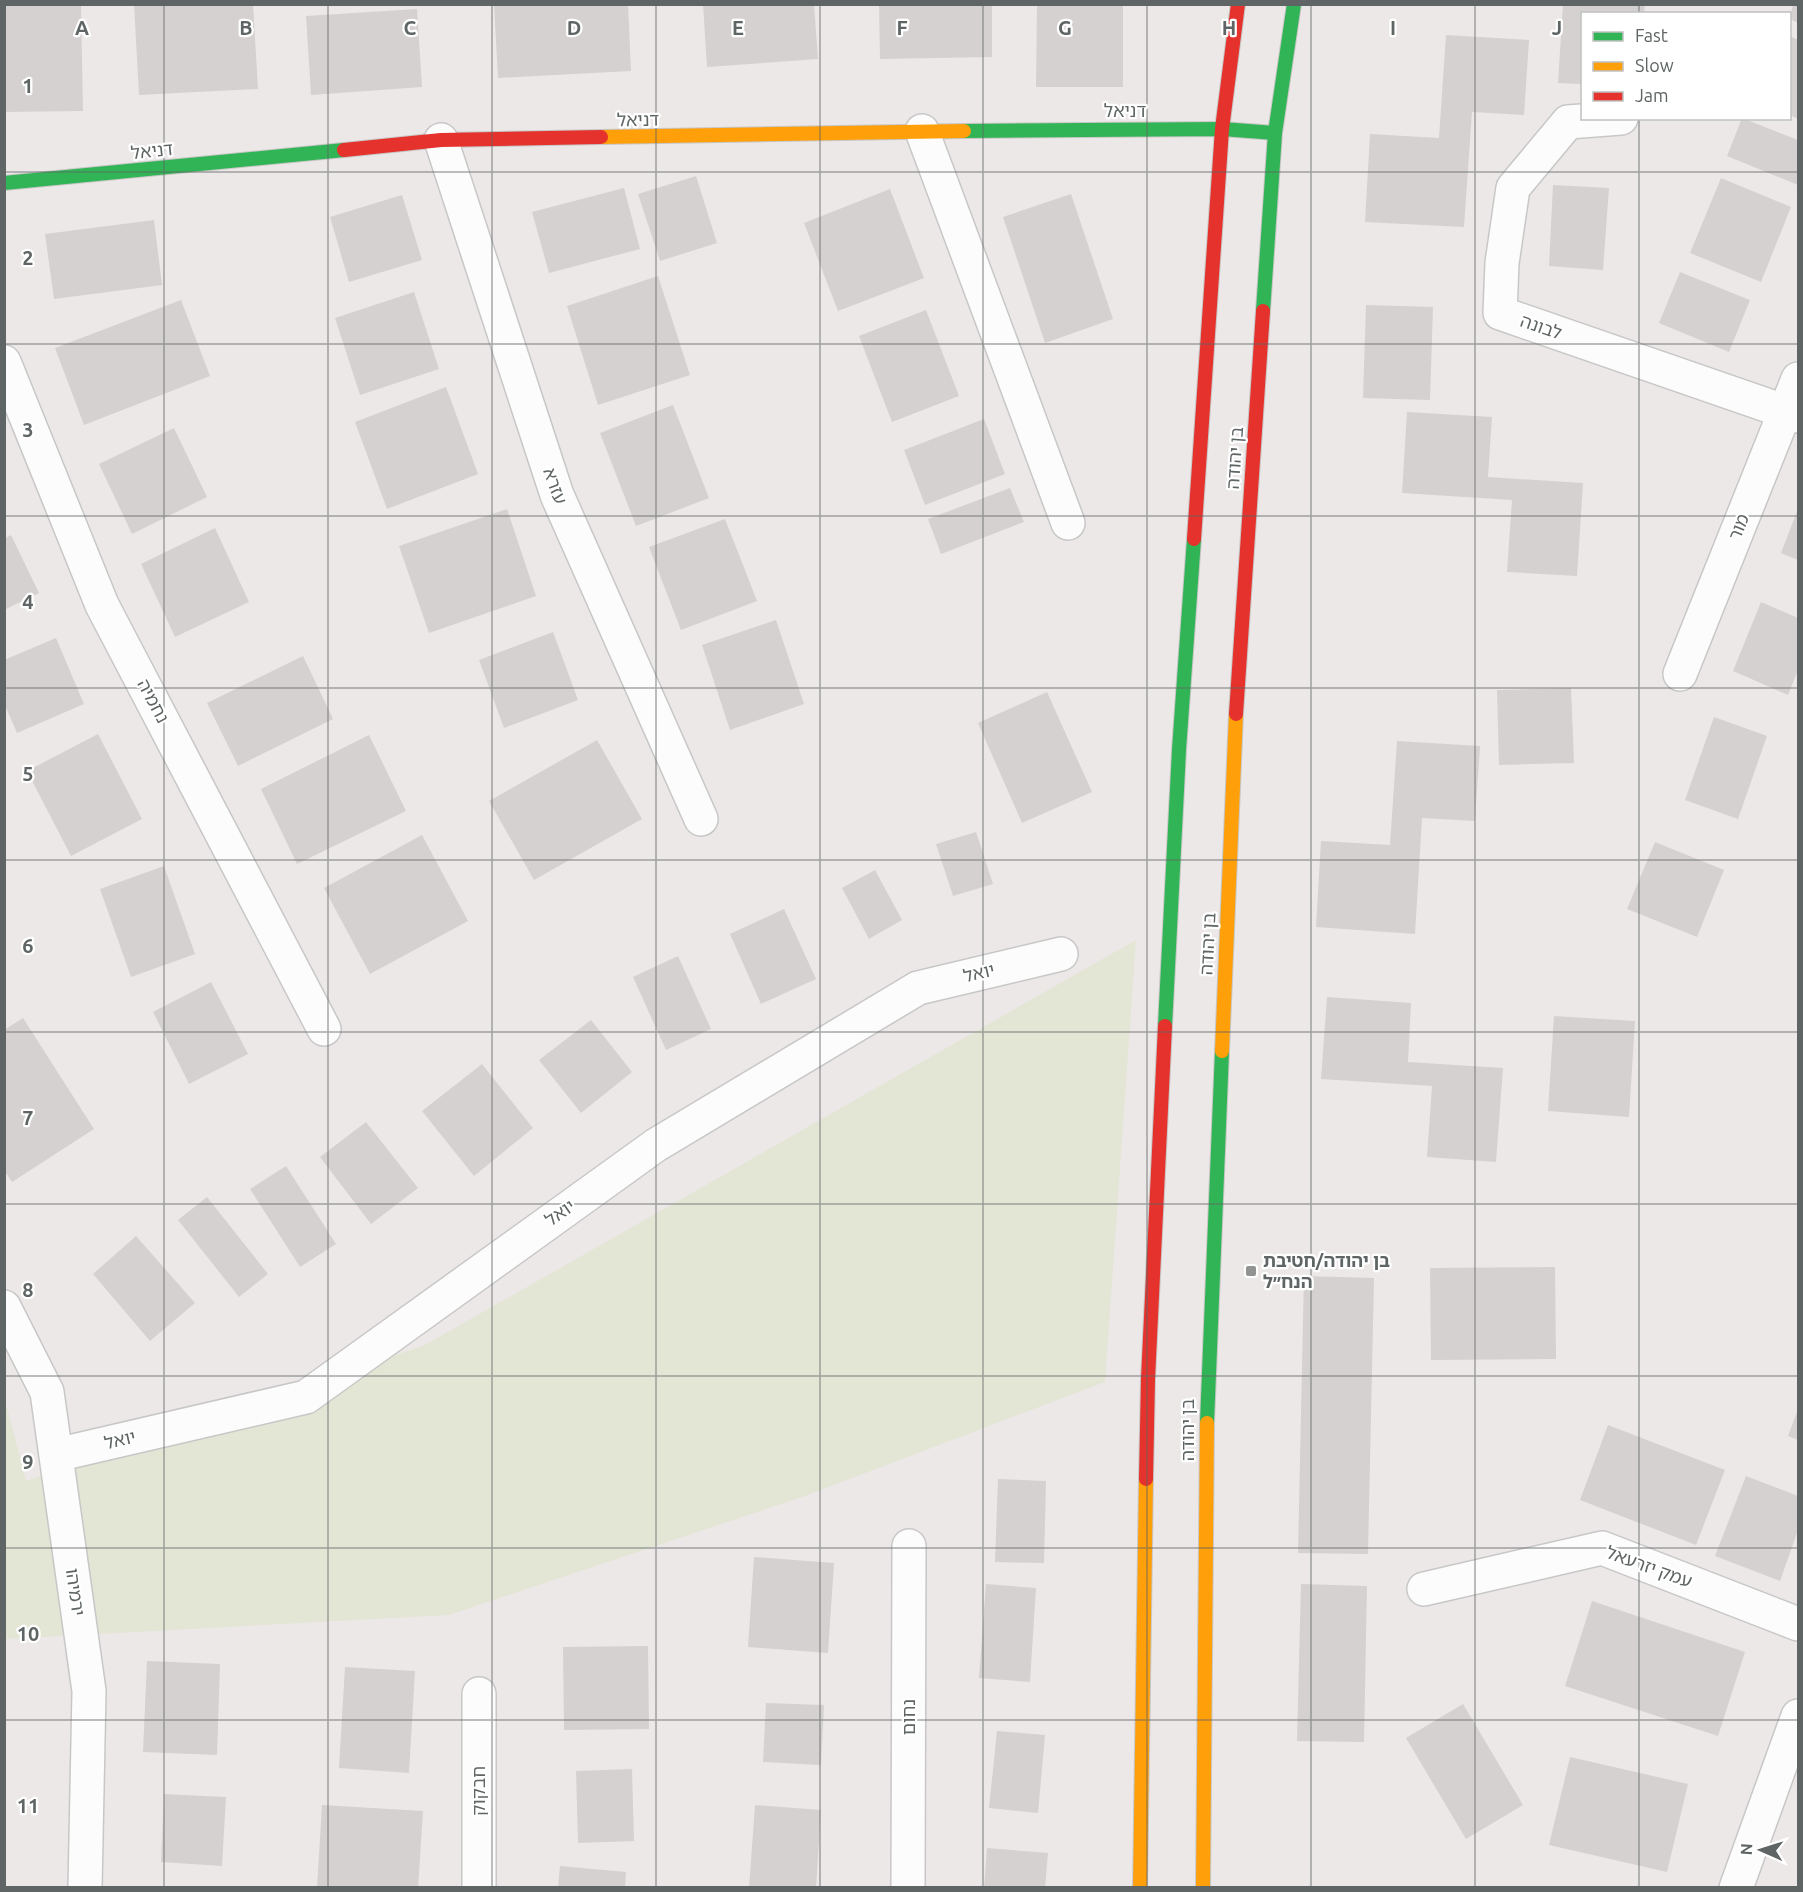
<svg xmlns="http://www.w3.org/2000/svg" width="1803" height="1892" font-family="Ubuntu,'Noto Sans Hebrew',sans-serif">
  <rect width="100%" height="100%" fill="#ede8e8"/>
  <path fill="#e3e5d5" d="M 1136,940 L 1105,1382 L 805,1496 L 449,1615 L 5,1639 L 5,1408 L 7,1407 L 26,1481 L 425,1345 Z"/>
  <path fill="#d4d1d0" d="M 4,4 L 81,4 L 83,111 L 4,112 Z
    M 134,4 L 253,4 L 258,89 L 139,95 Z
    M 494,4 L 628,4 L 631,71 L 498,78 Z
    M 703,4 L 814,4 L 818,59 L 707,67 Z
    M 879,4 L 992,4 L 992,57 L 880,59 Z
    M 1037,4 L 1123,4 L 1123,87 L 1036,87 Z
    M 1563,4 L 1645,4 L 1644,14 L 1582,14 L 1582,84 L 1558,83 Z
    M 1793,4 L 1798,4 L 1798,23 L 1790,19 Z
    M 417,9 L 422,87 L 311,95 L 306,16 Z
    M 1446,35 L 1529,40 L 1524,115 L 1472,112 L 1464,227 L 1365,222 L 1370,134 L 1439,138 Z
    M 1790,36 L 1798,40 L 1798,119 L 1790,115 Z
    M 1742,118 L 1798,140 L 1798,185 L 1727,156 Z
    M 696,176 L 717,243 L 660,261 L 638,194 Z
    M 1721,178 L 1791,207 L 1761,282 L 1690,253 Z
    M 1553,185 L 1609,188 L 1603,270 L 1549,266 Z
    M 624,188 L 640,249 L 549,273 L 532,212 Z
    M 890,189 L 924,278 L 838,311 L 804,223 Z
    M 1071,194 L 1113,319 L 1045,343 L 1003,217 Z
    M 402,195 L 422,260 L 349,282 L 330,217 Z
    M 154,220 L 162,285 L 54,299 L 45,234 Z
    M 1680,272 L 1750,300 L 1729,352 L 1659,323 Z
    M 658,276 L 690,375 L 598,405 L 567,306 Z
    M 414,292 L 439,369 L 360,395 L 335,318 Z
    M 181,300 L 210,376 L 84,425 L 55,348 Z
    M 1366,305 L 1433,307 L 1430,400 L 1363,398 Z
    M 926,310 L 959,396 L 892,422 L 859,336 Z
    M 446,387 L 478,474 L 387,509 L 355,422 Z
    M 673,405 L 709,498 L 636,526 L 600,433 Z
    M 1407,412 L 1492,417 L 1488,477 L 1583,483 L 1577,576 L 1507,572 L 1512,500 L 1402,493 Z
    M 984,419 L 1005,474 L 925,505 L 904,450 Z
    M 174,428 L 207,497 L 132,534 L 99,464 Z
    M 1010,488 L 1024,522 L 941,554 L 928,519 Z
    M 507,509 L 536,596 L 429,633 L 399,546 Z
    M 1798,509 L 1798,560 L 1781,553 Z
    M 725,519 L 757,601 L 681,630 L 649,547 Z
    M 215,528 L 249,602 L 175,637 L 141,564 Z
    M 11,535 L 39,593 L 4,610 L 4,539 Z
    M 1761,602 L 1798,618 L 1798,670 L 1788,695 L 1733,671 Z
    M 776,620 L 804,704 L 730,730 L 702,645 Z
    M 553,632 L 578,700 L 504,728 L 479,660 Z
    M 56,638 L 84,704 L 17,733 L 4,703 L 4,660 Z
    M 303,656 L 333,719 L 238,766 L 207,703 Z
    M 1571,688 L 1574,763 L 1499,765 L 1497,690 Z
    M 1047,692 L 1092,792 L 1022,823 L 978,723 Z
    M 1714,717 L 1767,736 L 1738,819 L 1685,800 Z
    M 98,734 L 142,819 L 71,856 L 27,771 Z
    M 369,735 L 406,811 L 297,864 L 261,789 Z
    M 597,740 L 642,819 L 534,880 L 489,801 Z
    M 1397,741 L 1480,746 L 1475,821 L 1422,818 L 1415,934 L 1316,927 L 1321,841 L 1390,845 Z
    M 976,832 L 993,884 L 953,896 L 936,844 Z
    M 422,835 L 468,921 L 370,974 L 324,888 Z
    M 1655,842 L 1724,870 L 1697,937 L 1627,909 Z
    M 164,866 L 195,954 L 131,977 L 100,889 Z
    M 875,870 L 902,920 L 869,939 L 842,888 Z
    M 784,909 L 816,979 L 761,1004 L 730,934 Z
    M 678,956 L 711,1029 L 666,1050 L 633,977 Z
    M 211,982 L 248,1054 L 189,1084 L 153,1012 Z
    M 1327,997 L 1411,1003 L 1408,1062 L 1503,1068 L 1496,1162 L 1427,1157 L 1432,1086 L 1321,1079 Z
    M 1554,1016 L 1635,1021 L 1629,1117 L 1548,1111 Z
    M 23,1018 L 94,1129 L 12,1182 L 4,1170 L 4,1030 Z
    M 591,1020 L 632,1072 L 581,1113 L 539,1060 Z
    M 482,1064 L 533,1128 L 474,1176 L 422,1111 Z
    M 366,1122 L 418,1188 L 371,1224 L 320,1157 Z
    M 286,1166 L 336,1244 L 300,1267 L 250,1189 Z
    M 207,1197 L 268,1274 L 239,1297 L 178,1220 Z
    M 136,1236 L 195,1303 L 150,1341 L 93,1274 Z
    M 1555,1267 L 1556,1359 L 1431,1360 L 1430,1268 Z
    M 1304,1276 L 1374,1278 L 1368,1554 L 1298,1553 Z
    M 1798,1409 L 1798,1440 L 1788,1436 Z
    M 1608,1425 L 1725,1470 L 1696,1545 L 1580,1500 Z
    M 1746,1476 L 1798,1496 L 1798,1530 L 1780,1581 L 1715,1556 Z
    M 998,1479 L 1046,1481 L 1044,1563 L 995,1562 Z
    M 754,1557 L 834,1563 L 828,1653 L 748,1647 Z
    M 986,1584 L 1036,1588 L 1030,1682 L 979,1678 Z
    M 1301,1584 L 1367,1586 L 1364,1742 L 1297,1741 Z
    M 1592,1601 L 1745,1652 L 1718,1736 L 1565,1686 Z
    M 648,1646 L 649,1729 L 564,1730 L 563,1647 Z
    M 147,1661 L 220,1664 L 217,1755 L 143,1752 Z
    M 345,1667 L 415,1671 L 409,1773 L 339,1768 Z
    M 766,1703 L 824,1705 L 821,1765 L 763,1762 Z
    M 1463,1704 L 1523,1805 L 1466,1839 L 1406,1738 Z
    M 997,1731 L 1045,1735 L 1038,1813 L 989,1808 Z
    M 1570,1757 L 1688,1784 L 1667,1872 L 1549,1845 Z
    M 632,1769 L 634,1841 L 578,1843 L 576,1771 Z
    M 164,1794 L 226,1797 L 222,1866 L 161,1862 Z
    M 322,1805 L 423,1811 L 418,1888 L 317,1888 Z
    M 755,1805 L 821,1810 L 816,1888 L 749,1888 Z
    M 987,1848 L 1048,1853 L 1045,1888 L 984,1888 Z
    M 560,1866 L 626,1872 L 625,1888 L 558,1888 Z"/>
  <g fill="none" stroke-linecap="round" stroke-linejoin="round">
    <g stroke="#c8c7c7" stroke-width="36">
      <path id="street" d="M 1621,118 L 1568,122 L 1513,188 L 1502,263 L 1500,313 L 1798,416
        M 922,131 L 1068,523
        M 441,140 L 557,495 L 701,819
        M 4,362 L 102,605 L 324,1029
        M 1680,674 L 1798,379
        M 4,1307 L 47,1392 L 89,1691 L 85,1888
        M 56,1455 L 306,1397 L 656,1145 L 918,988 L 1061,954
        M 1424,1589 L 1602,1548 L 1798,1624
        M 479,1888 L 479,1694
        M 908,1888 L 909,1546
        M 1736,1888 L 1798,1716"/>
    </g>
    <g stroke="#c7c7c6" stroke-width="16">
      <path id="fast" d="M 964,131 L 1222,129 L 1275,133
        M 4,183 L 344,150
        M 1263,311 L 1275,133 L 1294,4
        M 1165,1026 L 1179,750 L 1194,539
        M 1207,1423 L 1222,1051"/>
    </g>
    <g stroke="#c7c7c6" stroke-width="16">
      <path id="slow" d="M 601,137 L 964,131
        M 1222,1051 L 1236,714
        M 1140,1888 L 1146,1479
        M 1203,1888 L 1207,1423"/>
    </g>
    <g stroke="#c7c7c6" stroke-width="16">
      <path id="jam" d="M 344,150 L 441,140 L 601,137
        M 1194,539 L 1222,129 L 1238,4
        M 1236,714 L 1263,311
        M 1146,1479 L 1148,1379 L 1165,1026"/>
    </g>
    <use href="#street" stroke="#fcfcfc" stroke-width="33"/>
    <use href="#fast" stroke="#30b455" stroke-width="14"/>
    <use href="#slow" stroke="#ff9f0a" stroke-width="14"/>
    <use href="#jam" stroke="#e5322d" stroke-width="14"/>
  </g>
  <path fill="none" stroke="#5e6564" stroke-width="1.5" stroke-opacity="0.55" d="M 164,4 L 164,1888M 328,4 L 328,1888M 492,4 L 492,1888M 656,4 L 656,1888M 820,4 L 820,1888M 983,4 L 983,1888M 1147,4 L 1147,1888M 1311,4 L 1311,1888M 1475,4 L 1475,1888M 1639,4 L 1639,14M 1639,118 L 1639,1888M 4,172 L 1798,172M 4,344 L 1798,344M 4,516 L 1798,516M 4,688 L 1798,688M 4,860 L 1798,860M 4,1032 L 1798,1032M 4,1204 L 1798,1204M 4,1376 L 1798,1376M 4,1548 L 1798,1548M 4,1720 L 1798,1720"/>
  <rect fill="#909392" stroke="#fff" stroke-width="2" x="1245" y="1265" width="12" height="12" rx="3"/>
  <g text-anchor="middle" stroke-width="4.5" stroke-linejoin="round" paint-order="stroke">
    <g font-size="18" fill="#5e6564" stroke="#fff">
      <text x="1125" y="117">דניאל</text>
      <text transform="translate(638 120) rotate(-1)" y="6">דניאל</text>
      <text transform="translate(152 151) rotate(-6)" y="6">דניאל</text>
      <text transform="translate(1541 327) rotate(19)" y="6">לבונה</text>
      <text transform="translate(1235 458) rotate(-86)" y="6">בן יהודה</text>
      <text transform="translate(555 486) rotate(70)" y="6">עזרא</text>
      <text transform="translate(1739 527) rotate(-68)" y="6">מור</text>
      <text transform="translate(153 701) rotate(62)" y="6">נחמיה</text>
      <text transform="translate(1208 944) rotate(-87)" y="6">בן יהודה</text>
      <text transform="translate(979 973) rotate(-13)" y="6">יואל</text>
      <text transform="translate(560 1213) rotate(-35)" y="6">יואל</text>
      <text transform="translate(1188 1430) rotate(-90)" y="6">בן יהודה</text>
      <text transform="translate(120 1440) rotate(-13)" y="6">יואל</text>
      <text transform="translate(1649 1567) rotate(20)" y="6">עמק יזרעאל</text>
      <text transform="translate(75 1592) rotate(82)" y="6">ירמיהו</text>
      <text transform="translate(909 1717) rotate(-90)" y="6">נחום</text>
      <text transform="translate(479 1791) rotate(-90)" y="6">חבקוק</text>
    </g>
    <g font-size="18" font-weight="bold" fill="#5e6564" stroke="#fff" text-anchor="start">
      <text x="1263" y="1267">בן יהודה/חטיבת<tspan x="1263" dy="21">הנח״ל</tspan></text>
    </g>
  </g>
  <g font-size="20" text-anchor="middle" font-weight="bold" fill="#5e6564" stroke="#fff" stroke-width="4.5" stroke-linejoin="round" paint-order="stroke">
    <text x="82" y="35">A</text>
    <text x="246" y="35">B</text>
    <text x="410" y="35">C</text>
    <text x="574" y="35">D</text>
    <text x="738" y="35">E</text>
    <text x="902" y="35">F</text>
    <text x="1065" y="35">G</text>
    <text x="1229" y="35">H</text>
    <text x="1393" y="35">I</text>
    <text x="1557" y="35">J</text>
    <text x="28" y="93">1</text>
    <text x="28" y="265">2</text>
    <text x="28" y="437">3</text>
    <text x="28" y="609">4</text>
    <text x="28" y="781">5</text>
    <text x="28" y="953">6</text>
    <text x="28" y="1125">7</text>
    <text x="28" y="1297">8</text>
    <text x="28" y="1469">9</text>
    <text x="28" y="1641">10</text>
    <text x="28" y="1813">11</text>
  </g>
  <rect width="1803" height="1892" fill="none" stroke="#5e6564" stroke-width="12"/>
  <rect x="1581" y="12" width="210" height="108" fill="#ffffff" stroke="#bfc1c1" stroke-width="1.5"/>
  <rect x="1593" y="32" width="30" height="9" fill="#30b455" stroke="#bfc1c1" stroke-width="1.5"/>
  <text x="1635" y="42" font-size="18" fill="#5e6564">Fast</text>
  <rect x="1593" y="62" width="30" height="9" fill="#ff9f0a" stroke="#bfc1c1" stroke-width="1.5"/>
  <text x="1635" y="72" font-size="18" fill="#5e6564">Slow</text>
  <rect x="1593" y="92" width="30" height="9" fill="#e5322d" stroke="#bfc1c1" stroke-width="1.5"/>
  <text x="1635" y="102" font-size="18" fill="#5e6564">Jam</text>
  <g transform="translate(1761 1850) rotate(273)" stroke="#ffffff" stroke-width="4.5" paint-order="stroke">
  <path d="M0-4.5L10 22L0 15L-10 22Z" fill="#5e6564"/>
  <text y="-9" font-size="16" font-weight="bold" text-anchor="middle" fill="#5e6564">N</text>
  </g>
</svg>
